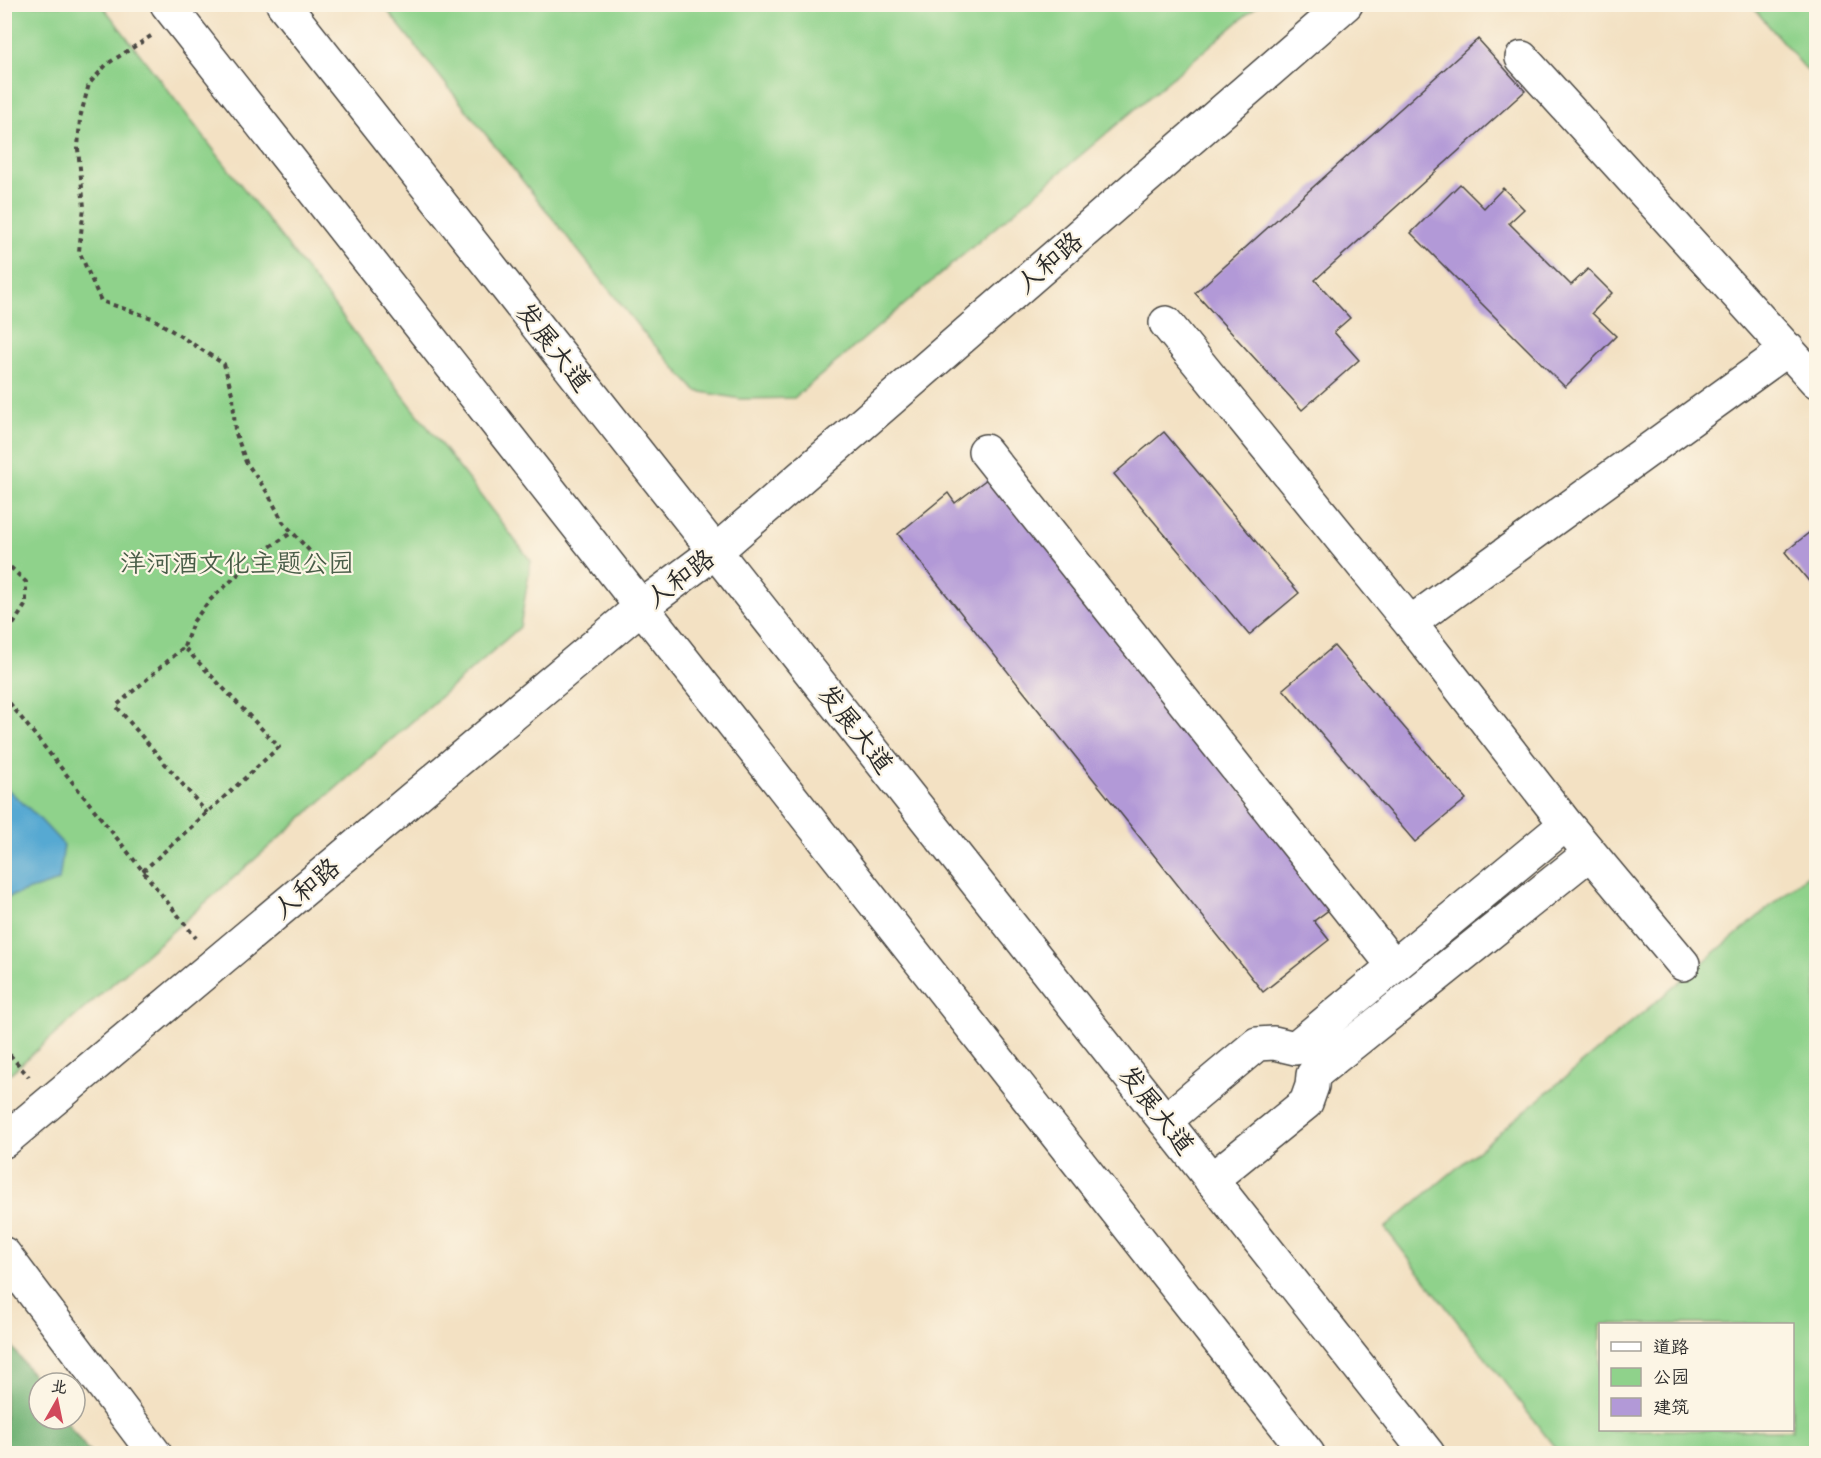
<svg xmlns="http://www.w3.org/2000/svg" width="1821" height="1458" font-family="'Indie Flower','LXGW WenKai TC',sans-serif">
  <rect width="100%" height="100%" fill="#fcf5e5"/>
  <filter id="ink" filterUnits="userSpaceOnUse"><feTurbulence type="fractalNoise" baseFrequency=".0167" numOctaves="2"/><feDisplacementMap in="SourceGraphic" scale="12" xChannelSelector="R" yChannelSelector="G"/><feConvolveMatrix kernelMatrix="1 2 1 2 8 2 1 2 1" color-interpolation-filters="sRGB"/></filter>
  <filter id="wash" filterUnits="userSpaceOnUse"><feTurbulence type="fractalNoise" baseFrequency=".008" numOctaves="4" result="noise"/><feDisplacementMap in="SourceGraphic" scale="24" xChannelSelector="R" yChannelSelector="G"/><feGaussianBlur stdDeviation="1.35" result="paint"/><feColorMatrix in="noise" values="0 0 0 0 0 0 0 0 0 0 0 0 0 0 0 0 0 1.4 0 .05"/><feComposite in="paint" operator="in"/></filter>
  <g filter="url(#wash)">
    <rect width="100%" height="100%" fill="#f3e1c3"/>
    <path fill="#8fd28b" stroke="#5d7e5b" stroke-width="1.5" fill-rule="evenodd" d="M 5,5 L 102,5 L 531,561 L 520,627 L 5,1078 Z
      M 383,5 L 1258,5 L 794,398 L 741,399 L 696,391 L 642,331 Z
      M 1751,5 L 1816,5 L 1816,81 Z
      M 1816,868 L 1816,1453 L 1559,1453 L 1385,1228 ZM 1600,1324 L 1792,1324 L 1792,1430 L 1600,1430 Z"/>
    <path fill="#73b477" stroke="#4f7051" stroke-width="1.5" d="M 5,1337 L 39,1384 L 39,1419 L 64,1419 L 90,1453 L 5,1453 Z"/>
    <path fill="#57a9d2" stroke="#416a7e" stroke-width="1.5" d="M 4,786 L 35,814 L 64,845 L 59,881 L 8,897 L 4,897 Z"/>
    <g id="blocks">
      <path fill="#b299d7" d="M 1478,39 L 1525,91 L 1315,280 L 1350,318 L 1334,332 L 1359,360 L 1302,410 L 1195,293 Z
        M 1460,184 L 1484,208 L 1503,188 L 1524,209 L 1509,223 L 1571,285 L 1588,269 L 1612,293 L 1592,313 L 1616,336 L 1565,387 L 1411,233 Z
        M 1164,432 L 1299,593 L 1249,635 L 1114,474 Z
        M 991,476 L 1334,906 L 1314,921 L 1329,940 L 1263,992 L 898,534 L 948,493 L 955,503 Z
        M 1816,527 L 1816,590 L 1785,552 Z
        M 1334,646 L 1466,799 L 1415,842 L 1283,689 Z"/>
    </g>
  </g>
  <g filter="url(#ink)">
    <use href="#blocks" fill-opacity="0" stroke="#494642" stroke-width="1.5"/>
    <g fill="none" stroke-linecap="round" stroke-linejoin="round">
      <g stroke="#494642" stroke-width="36">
        <path id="street" d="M 1522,58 L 1816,381
          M 1166,323 L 1410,623 L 1566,824 L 1683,964
          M 985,451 L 1393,965
          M 1410,623 L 1788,349
          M 1165,1121 L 1257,1044 L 1274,1043 L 1295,1048 L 1566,824
          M 1211,1180 L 1306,1103 L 1312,1086 L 1313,1075 L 1590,853"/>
      </g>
      <g stroke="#494642" stroke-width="36">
        <path id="secondary" d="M 4,1141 L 641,607 L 716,551 L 1346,4
          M 4,1254 L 155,1454"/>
      </g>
      <g stroke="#494642" stroke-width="36">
        <path id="primary" d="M 167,4 L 1308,1454
          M 283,4 L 1428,1454"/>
      </g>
      <path stroke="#494642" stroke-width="4" stroke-dasharray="4.5 4.5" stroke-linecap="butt" d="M 151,36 L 107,64 L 89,84 L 80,118 L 78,149 L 84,207 L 79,251 L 101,301 L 152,318 L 224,364 L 233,397 L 235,431 L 246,462 L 267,492 L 283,522 L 316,558
        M 4,561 L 26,582 L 26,604 L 4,639
        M 184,647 L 193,622 L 209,601 L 265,550 L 293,532
        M 4,696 L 196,938
        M 143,871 L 279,747 L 184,647 L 116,706 L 207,813
        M 4,1048 L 29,1077"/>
      <use href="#street" stroke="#fff" stroke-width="33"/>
      <use href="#secondary" stroke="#fff" stroke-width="33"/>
      <use href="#primary" stroke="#fff" stroke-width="33"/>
    </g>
  </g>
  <g text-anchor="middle" stroke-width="4.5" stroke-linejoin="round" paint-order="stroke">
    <g font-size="26" fill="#2b2b2b" stroke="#fcf5e5">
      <text transform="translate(1049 262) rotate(-41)" y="9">人和路</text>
      <text transform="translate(554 347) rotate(52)" y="9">发展大道</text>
      <text transform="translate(680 578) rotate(-37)" y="9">人和路</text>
      <text transform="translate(856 729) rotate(52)" y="9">发展大道</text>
      <text transform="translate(306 888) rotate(-40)" y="9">人和路</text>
      <text transform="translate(1157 1110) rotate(52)" y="9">发展大道</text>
    </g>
    <g font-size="26" fill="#495d48" stroke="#fcf5e5">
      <text x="237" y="572">洋河酒文化主题公园</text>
    </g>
  </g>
  <rect width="1821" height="1458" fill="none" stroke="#fcf5e5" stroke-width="24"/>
  <rect x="1599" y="1323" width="195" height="108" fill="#fcf5e5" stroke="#a8a49b" stroke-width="1.5"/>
  <rect x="1611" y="1342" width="30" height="9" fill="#ffffff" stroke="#a8a49b" stroke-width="1.5"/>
  <text x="1653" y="1353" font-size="18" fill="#2b2b2b">道路</text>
  <rect x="1611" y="1368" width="30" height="18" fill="#8fd28b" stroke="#a8a49b" stroke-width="1.5"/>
  <text x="1653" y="1383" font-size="18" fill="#2b2b2b">公园</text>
  <rect x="1611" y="1398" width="30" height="18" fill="#b299d7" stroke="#a8a49b" stroke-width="1.5"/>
  <text x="1653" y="1413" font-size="18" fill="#2b2b2b">建筑</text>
  <g transform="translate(57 1401) rotate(9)"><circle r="28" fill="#fcf5e5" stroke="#a8a49b" stroke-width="1.5"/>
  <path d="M0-4.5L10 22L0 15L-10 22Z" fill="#d1495b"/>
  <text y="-9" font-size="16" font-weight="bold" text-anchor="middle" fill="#2b2b2b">北</text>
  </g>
</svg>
